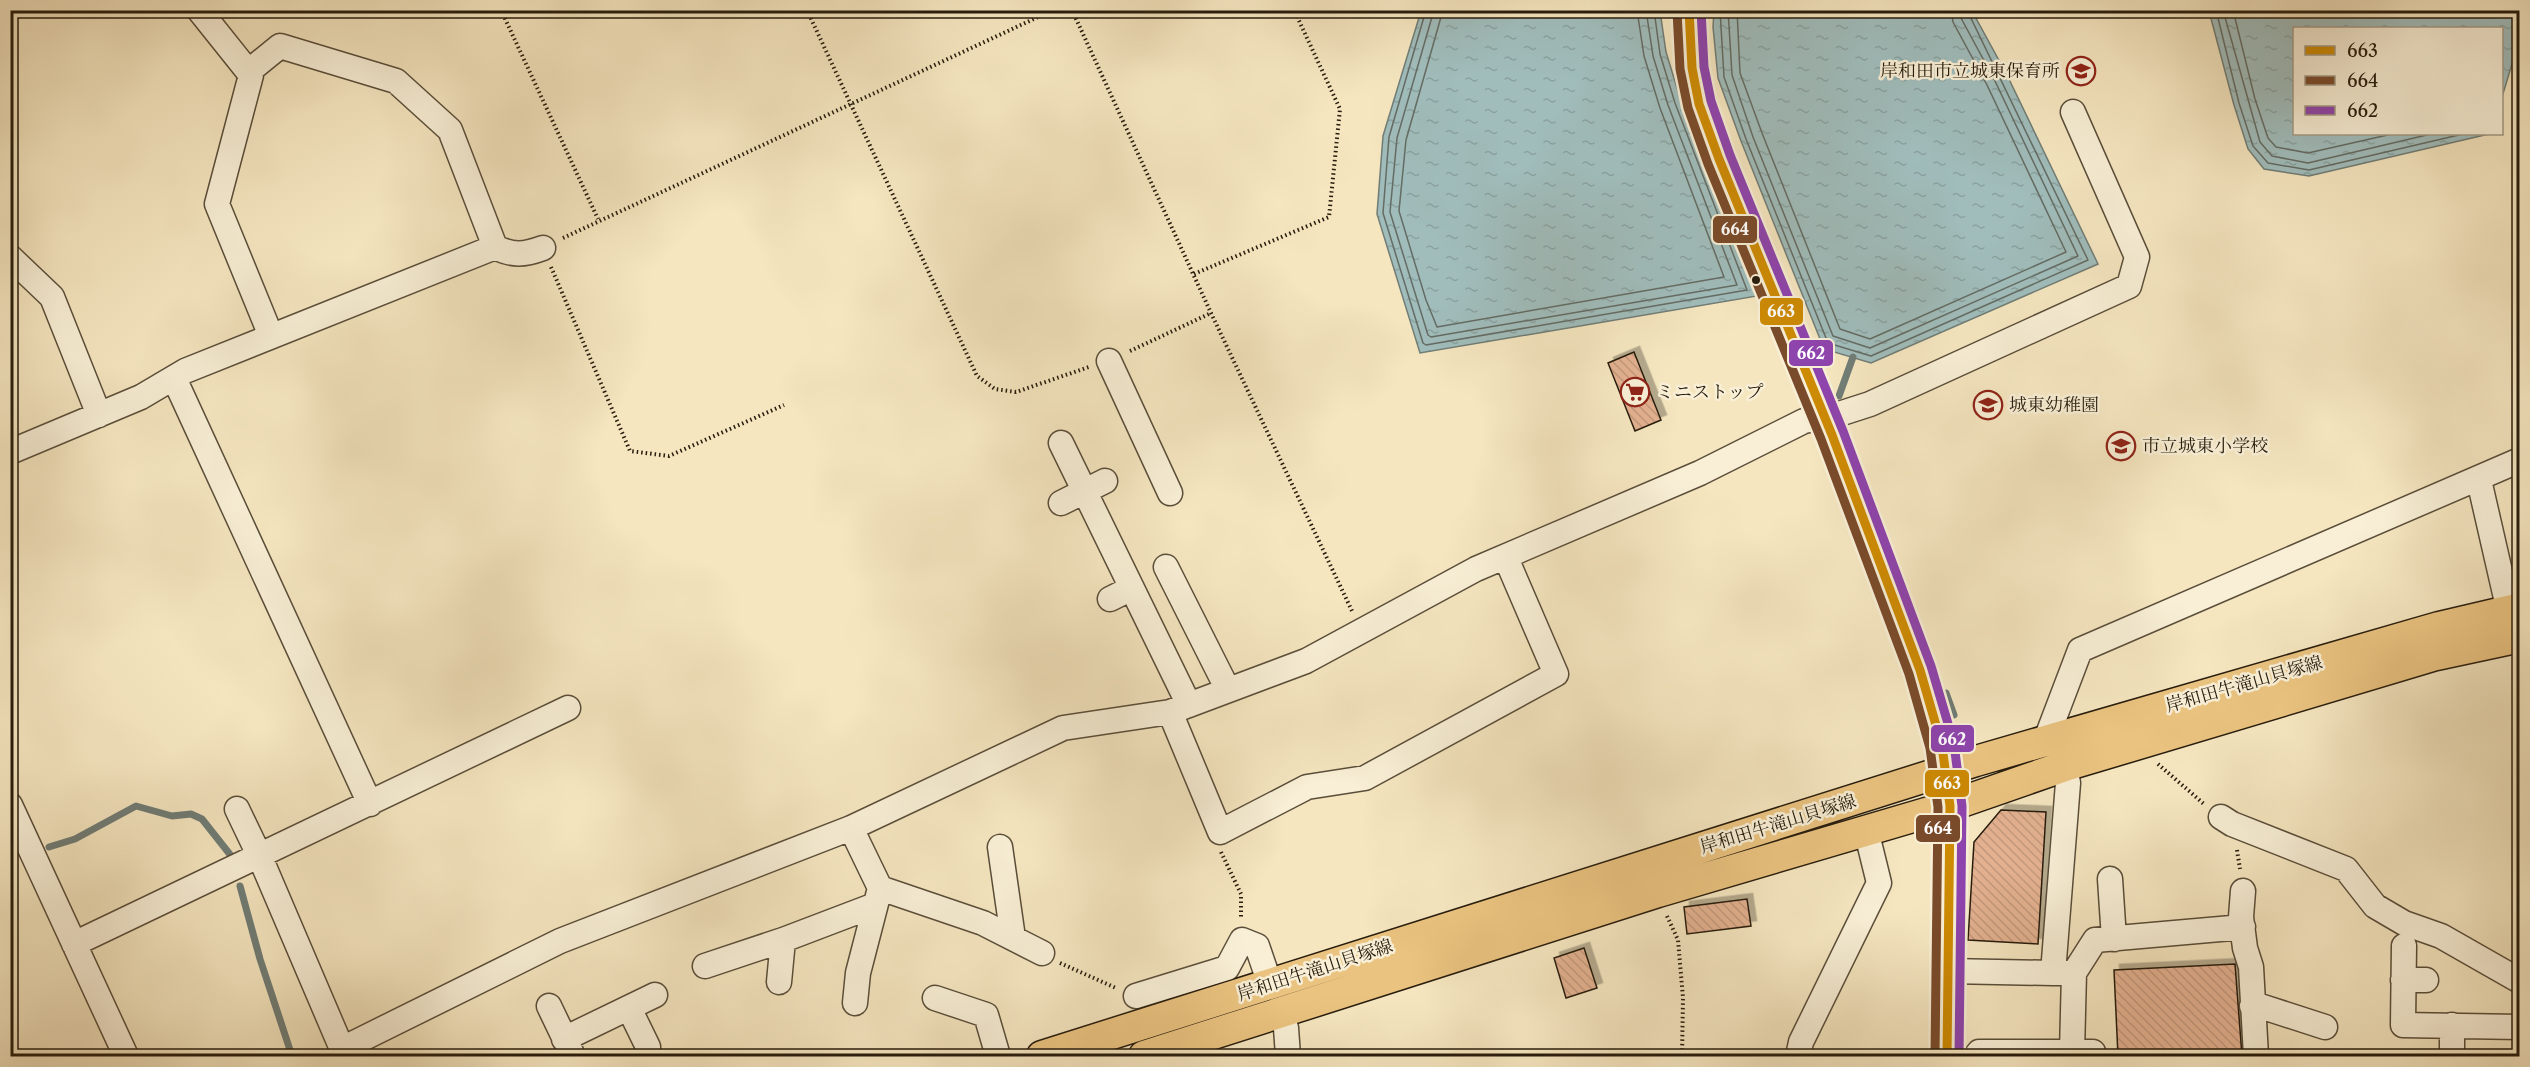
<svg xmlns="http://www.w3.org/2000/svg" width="2530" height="1067" font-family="'Libre Caslon Text','Noto Serif JP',serif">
  <defs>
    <pattern id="water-ripples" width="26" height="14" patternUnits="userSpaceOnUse" patternTransform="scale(1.5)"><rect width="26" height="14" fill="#a0bdbc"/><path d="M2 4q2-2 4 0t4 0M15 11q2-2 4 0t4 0" fill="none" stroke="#8aa2a0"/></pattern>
    <pattern id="building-back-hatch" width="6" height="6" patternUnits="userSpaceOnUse" patternTransform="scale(1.5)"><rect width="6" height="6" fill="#e3b190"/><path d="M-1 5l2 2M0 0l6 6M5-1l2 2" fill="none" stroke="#c3987b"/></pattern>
    <filter id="shadow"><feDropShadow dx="5.5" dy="-5.5" stdDeviation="0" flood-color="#0004"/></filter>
  </defs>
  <rect width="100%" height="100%" fill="#f5e6c0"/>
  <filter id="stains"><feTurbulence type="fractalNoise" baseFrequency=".00333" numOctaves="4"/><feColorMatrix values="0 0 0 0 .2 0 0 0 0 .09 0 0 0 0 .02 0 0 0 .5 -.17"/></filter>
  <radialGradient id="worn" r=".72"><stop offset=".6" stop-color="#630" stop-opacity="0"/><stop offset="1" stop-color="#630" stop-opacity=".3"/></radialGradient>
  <path fill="url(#water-ripples)" stroke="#707d76" stroke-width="1.5" d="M 1421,11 L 1660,11 L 1666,52 L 1681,101 L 1757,296 L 1420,353 L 1377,214 L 1383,136 Z
    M 1714,11 L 1972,11 L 2007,75 L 2098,264 L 1871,363 L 1824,349 L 1741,141 L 1718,78 L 1713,27 Z
    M 2209,11 L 2519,11 L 2519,41 L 2502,97 L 2502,28 L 2294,28 L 2294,134 L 2489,134 L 2309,176 L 2264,169 L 2248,149 L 2234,105 Z"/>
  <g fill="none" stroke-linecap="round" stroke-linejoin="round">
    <path stroke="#646c64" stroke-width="1.5" d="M 1426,10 L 1389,137 L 1383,213 L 1423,343 L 1426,345 L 1747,290 L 1675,103 L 1660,54 L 1654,10
      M 1434,10 L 1397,138 L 1390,212 L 1428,335 L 1431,337 L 1737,285 L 1668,105 L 1653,56 L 1646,10
      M 1443,10 L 1406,140 L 1399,211 L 1426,300 L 1437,327 L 1724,277 L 1660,108 L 1644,56 L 1637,10
      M 1720,10 L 1724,77 L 1746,139 L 1828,343 L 1871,356 L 2088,260 L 1967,10
      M 1728,10 L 1732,75 L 1753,137 L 1833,336 L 1870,348 L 2078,256 L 1995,81 L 1961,18 L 1960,10
      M 1737,10 L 1740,73 L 1762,133 L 1840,329 L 1870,339 L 2066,252 L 1987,85 L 1953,22 L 1951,10
      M 2216,10 L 2239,103 L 2253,146 L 2268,163 L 2309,170 L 2463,134
      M 2223,10 L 2260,142 L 2272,156 L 2308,163 L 2431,134
      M 2233,10 L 2255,99 L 2268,138 L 2276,147 L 2308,153 L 2392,134"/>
    <path stroke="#707d76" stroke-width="7" d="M 1839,396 L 1853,357
      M 1946,693 L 1954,715
      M 49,847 L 75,839 L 136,806 L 172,816 L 191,814 L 202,819 L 232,857
      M 240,886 L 260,959 L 292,1056"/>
  </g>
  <path fill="url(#building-back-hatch)" stroke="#271c0d" stroke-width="1.5" filter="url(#shadow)" d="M 1634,352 L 1661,420 L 1635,431 L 1608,363 Z
    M 2001,810 L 2046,812 L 2038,944 L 1968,940 L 1974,842 Z
    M 1747,899 L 1751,926 L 1687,934 L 1684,907 Z
    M 1584,948 L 1597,988 L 1566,998 L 1554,958 Z
    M 2235,964 L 2242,1056 L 2118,1056 L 2114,970 Z"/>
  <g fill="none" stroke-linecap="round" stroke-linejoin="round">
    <g stroke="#5a4e3a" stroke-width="27">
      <path id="minor" d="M 199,10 L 251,75 L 217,204 L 271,336
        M 248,72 L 280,46 L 396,81 L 450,130 L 495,247 C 513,256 524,255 543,248
        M 10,257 L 52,297 L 99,415
        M 1109,361 L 1170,493
        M 174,378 L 370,804
        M 1061,443 L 1189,705
        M 10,452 L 141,397 L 185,371 L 495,247
        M 2479,480 L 2509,611
        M 1061,503 L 1105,481
        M 1166,567 L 1228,690
        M 1110,599 L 1132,588
        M 1170,712 L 1220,832 L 1307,787 L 1365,778 L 1556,674 L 1506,558
        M 2045,742 L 2080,650 L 2520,460
        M 2065,766 L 2068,783 L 2053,973 L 2074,973 L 2095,940 L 2243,927
        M 10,805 L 126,1056
        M 237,809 L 260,857 L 342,1049 L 560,941 L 851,828 L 1063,728 L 1170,712 L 1306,661 L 1476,569 L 1700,473 L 1804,421 L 1839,414 L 1870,404 L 2129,286 L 2137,257 L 2073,112
        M 2221,817 L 2232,824 L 2346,869 L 2375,906 L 2404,923 L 2441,936 L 2520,981
        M 851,828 L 880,888 L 858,973 L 855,1003
        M 1000,847 L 1013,938
        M 2110,879 L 2114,939
        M 880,888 L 983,923 L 1042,953
        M 2243,891 L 2241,917 L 2245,948 L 2251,967 L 2256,1056
        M 74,944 L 568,708
        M 2404,946 L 2403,1025 L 2520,1027
        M 705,966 L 783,940 L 875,905
        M 1948,971 L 2053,973
        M 2403,980 L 2426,980
        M 779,982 L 783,940
        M 1136,996 L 1227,968 L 1242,940 L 1257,946 L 1270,984
        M 935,998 L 986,1015 L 998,1056
        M 549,1006 L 573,1056
        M 2252,1006 L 2260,1006 L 2325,1027
        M 629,1008 L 648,1047
        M 1280,1013 L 1286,1028 L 1288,1056
        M 564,1039 L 655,995
        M 2452,1047 L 2452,1025
        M 2072,1052 L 2074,973
        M 1798,1056 L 1801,1042 L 1879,883 L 1866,830
        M 1976,1056 L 1979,1052 L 2093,1052 L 2093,1056"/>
    </g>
    <g stroke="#271c0d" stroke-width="33">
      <path id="major" d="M 1689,10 L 1692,68 L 1699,104 L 1719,159 L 1832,435 L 1920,670 L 1942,746 L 1950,806 L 1947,1056
        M 1042,1056 L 1976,761 L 2439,627 L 2520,608
        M 1144,1056 L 1658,892 L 1950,806 L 2065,766 L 2436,655 L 2520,637"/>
    </g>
    <path stroke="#271c0d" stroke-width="4" stroke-dasharray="1.5 3" stroke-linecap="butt" d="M 501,10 L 598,219
      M 807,10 L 977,376 L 995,389 L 1016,392 L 1089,367
      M 1072,10 L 1211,313 L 1352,611
      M 563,238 L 1053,10
      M 551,267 L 630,451 L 669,456 L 784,405
      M 1194,274 L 1329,217 L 1340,109 L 1294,10
      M 1130,351 L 1211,313
      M 2158,764 L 2204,804
      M 2237,850 L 2240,869
      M 1221,852 L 1241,894 L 1241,919
      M 1667,916 L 1678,940 L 1683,998 L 1682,1056
      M 1060,963 L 1116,988
      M 1476,1056 L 1496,1053 L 1514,1056"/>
    <use href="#minor" stroke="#f8efd6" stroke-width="24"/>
    <use href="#major" stroke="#eac380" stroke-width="30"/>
    <g stroke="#f8efd6" stroke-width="14">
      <path id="bus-1" d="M 1689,10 L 1692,68 L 1699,104 L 1719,159 L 1832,435 L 1920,670 L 1942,746 L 1950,806 L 1947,1056"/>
    </g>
    <g stroke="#f8efd6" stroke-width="14">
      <path id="bus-2" d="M 1677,11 L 1680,69 L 1688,108 L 1708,164 L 1821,439 L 1909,674 L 1930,748 L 1938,807 L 1935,1056"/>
    </g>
    <g stroke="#f8efd6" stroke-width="14">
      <path id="bus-3" d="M 1701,10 L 1704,67 L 1711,101 L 1730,155 L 1843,431 L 1931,666 L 1954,744 L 1962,806 L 1959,1056"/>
    </g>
    <use href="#bus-1" stroke="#cd8a03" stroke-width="9"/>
    <use href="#bus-2" stroke="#7a4b2a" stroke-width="9"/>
    <use href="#bus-3" stroke="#8e44ad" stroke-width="9"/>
  </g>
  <defs>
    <g id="school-ring" transform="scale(1.5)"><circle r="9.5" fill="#f8efd6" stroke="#8f2418" stroke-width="1.5"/><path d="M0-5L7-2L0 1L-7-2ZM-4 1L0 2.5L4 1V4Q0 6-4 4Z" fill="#8f2418"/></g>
    <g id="supermarket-ring" transform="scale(1.5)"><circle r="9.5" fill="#f8efd6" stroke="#8f2418" stroke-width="1.5"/><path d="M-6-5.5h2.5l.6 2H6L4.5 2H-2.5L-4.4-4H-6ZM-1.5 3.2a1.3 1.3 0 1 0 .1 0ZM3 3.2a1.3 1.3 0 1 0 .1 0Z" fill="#8f2418"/></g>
  </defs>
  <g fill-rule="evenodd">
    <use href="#school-ring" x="2081" y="71"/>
    <use href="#supermarket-ring" x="1635" y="392"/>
    <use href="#school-ring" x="1988" y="405"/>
    <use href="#school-ring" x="2121" y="446"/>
  </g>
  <circle fill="#271c0d" stroke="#f8efd6" stroke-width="2" cx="1756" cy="280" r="5"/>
  <g text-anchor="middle" stroke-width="5" stroke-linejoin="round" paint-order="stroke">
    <g font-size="18" fill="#271c0d" stroke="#f8efd6" text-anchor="start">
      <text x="2060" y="77" text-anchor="end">岸和田市立城東保育所</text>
      <text x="1656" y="398">ミニストップ</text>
      <text x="2009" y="411">城東幼稚園</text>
      <text x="2142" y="452">市立城東小学校</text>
    </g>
    <g font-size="18" fill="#271c0d" stroke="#f8efd6">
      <text transform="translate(2244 684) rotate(-16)" y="6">岸和田牛滝山貝塚線</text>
      <text transform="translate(1778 824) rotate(-17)" y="6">岸和田牛滝山貝塚線</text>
      <text transform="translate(1315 970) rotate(-18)" y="6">岸和田牛滝山貝塚線</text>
    </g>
  </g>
  <g stroke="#f8efd6" stroke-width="2">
    <rect x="1712" y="215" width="46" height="29" rx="6" fill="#7a4b2a"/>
    <rect x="1759" y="297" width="45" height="29" rx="6" fill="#cd8a03"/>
    <rect x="1788" y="339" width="46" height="28" rx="6" fill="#8e44ad"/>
    <rect x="1930" y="724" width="45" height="29" rx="6" fill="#8e44ad"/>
    <rect x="1924" y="769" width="46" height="29" rx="6" fill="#cd8a03"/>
    <rect x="1915" y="814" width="46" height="29" rx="6" fill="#7a4b2a"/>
  </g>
  <g font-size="16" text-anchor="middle" font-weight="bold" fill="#fff">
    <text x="1735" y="235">664</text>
    <text x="1781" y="317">663</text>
    <text x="1811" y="359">662</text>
    <text x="1952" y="745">662</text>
    <text x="1947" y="789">663</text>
    <text x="1938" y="834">664</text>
  </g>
  <rect width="2530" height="1067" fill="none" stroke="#f5e6c0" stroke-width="36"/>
  <rect x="12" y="12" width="2506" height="1043" fill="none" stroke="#271c0d" stroke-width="3"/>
  <rect x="18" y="18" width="2494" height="1031" fill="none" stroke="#271c0d" stroke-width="1.5"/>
  <rect x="2293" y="27" width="210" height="108" fill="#f8efd6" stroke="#a49b86" stroke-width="1.5"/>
  <rect x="2305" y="46" width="30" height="9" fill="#cd8a03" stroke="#a49b86" stroke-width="1.5"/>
  <text x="2347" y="57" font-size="18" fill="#271c0d">663</text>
  <rect x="2305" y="76" width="30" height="9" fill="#7a4b2a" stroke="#a49b86" stroke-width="1.5"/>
  <text x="2347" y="87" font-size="18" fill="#271c0d">664</text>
  <rect x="2305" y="106" width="30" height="9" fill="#8e44ad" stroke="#a49b86" stroke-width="1.5"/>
  <text x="2347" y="117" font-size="18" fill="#271c0d">662</text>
  <rect width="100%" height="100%" filter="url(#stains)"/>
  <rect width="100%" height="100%" fill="url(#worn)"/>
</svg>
